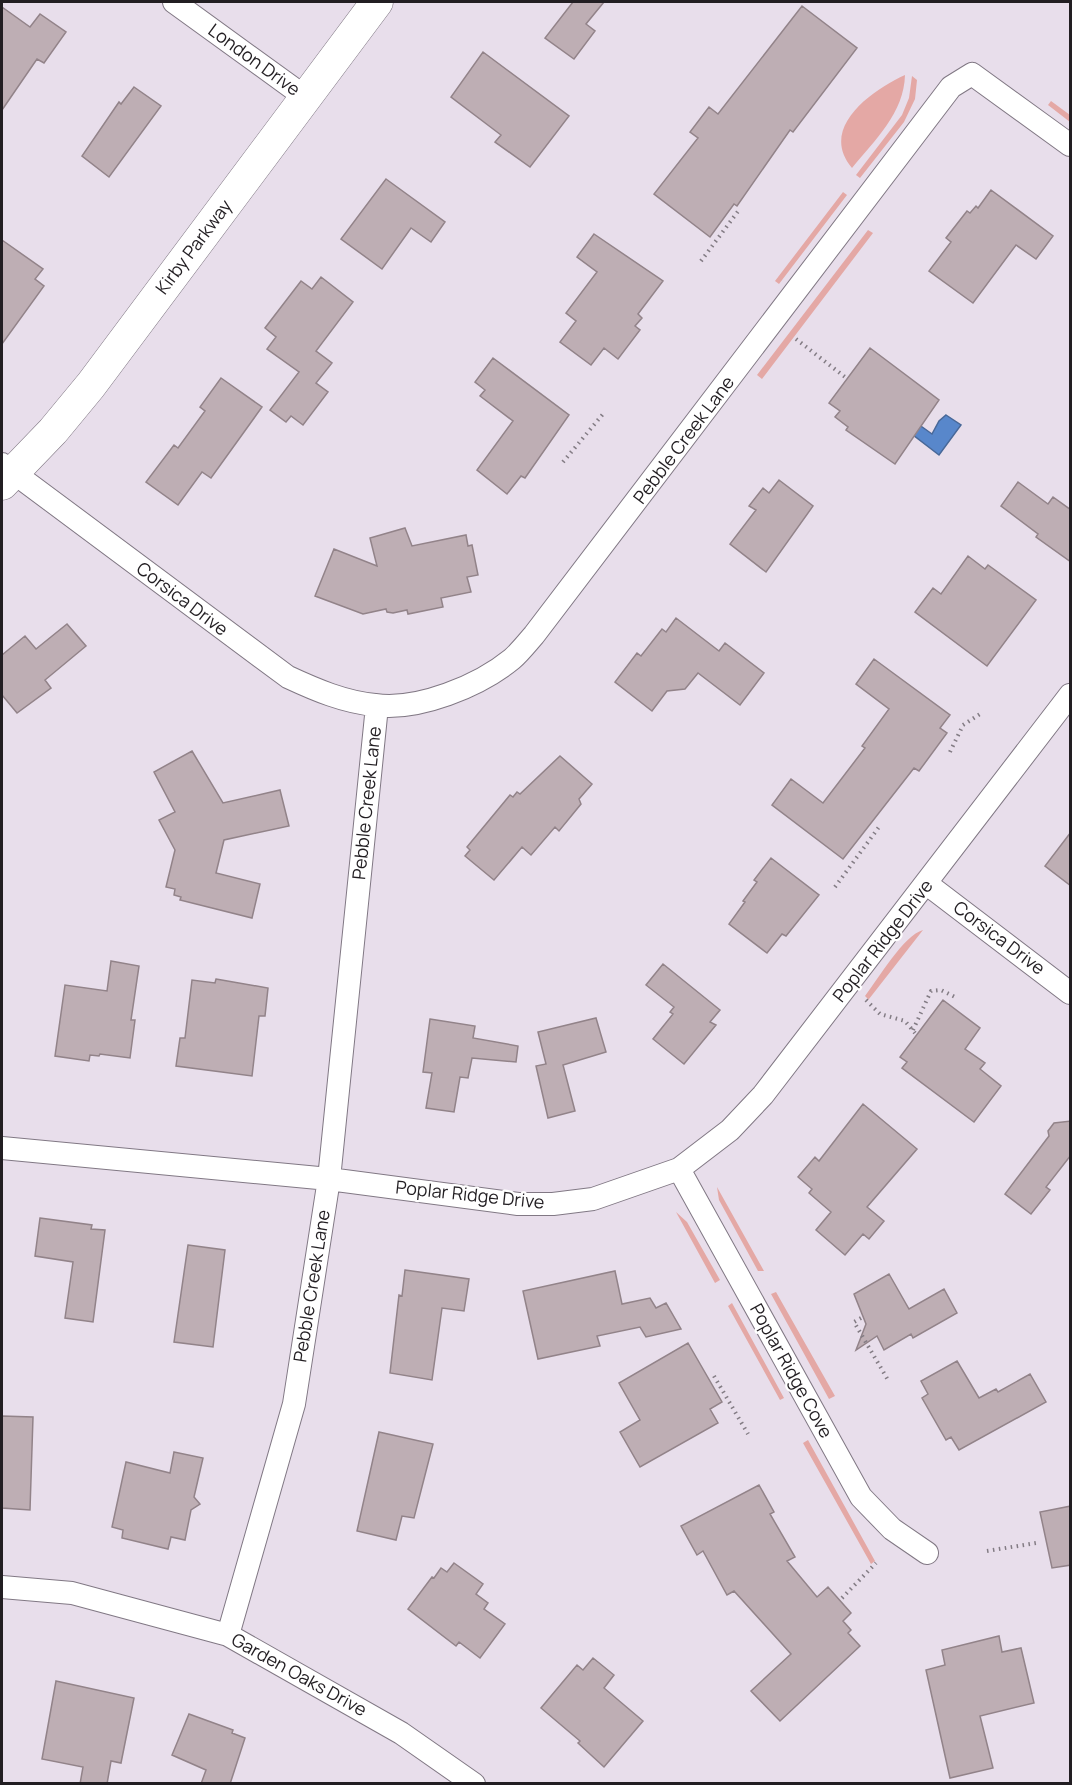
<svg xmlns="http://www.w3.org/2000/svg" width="1072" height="1785" font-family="Manrope,sans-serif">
  <rect width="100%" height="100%" fill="#e8deeb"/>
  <path fill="#e4a8a5" d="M 905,75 C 904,113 875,140 852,168 C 818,128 872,90 905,75 Z
    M 912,76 L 917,80 L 915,99 L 904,122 L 860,178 L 856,175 L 902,115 L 909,98 Z
    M 1051,101 L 1070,115 L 1070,122 L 1048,105 Z
    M 843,192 L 847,195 L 779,284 L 775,281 Z
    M 868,230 L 873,233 L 762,379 L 757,375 Z
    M 923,930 L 869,999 L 869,1000 L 865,996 C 878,979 904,935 923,930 Z
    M 717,1187 L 764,1271 L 758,1271 L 719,1200 Z
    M 676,1212 L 687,1222 L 720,1280 L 715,1283 Z
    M 776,1292 L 835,1396 L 829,1399 L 771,1294 Z
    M 732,1303 L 784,1398 L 780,1400 L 728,1306 Z
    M 808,1440 L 875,1561 L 871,1564 L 803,1443 Z"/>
  <path fill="#5887cb" stroke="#486898" stroke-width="1.5" d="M 946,415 L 961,425 L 939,455 L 904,428 L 911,419 L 932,434 L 939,421 Z"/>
  <path fill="#beaeb4" stroke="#928389" stroke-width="1.5" d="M 573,2 L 604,2 L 586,24 L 595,31 L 574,59 L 545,38 Z
    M 802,6 L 857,48 L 793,132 L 790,130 L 737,206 L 734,204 L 710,237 L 654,194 L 698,138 L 690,132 L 709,107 L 718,114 Z
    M 2,7 L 30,27 L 40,14 L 66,32 L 44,63 L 37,59 L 2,110 Z
    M 483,52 L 569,116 L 530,167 L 495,142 L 501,135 L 451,97 Z
    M 134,87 L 161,106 L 109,177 L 82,156 L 119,102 L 121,104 Z
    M 386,179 L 445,222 L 431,242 L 411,228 L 382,269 L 341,239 Z
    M 991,190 L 1053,236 L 1036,259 L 1016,245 L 973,303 L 929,271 L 951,242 L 946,238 L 967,211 L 970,213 L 976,206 L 978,208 Z
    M 594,234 L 663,281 L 638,314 L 642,318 L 635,326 L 640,330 L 618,359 L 604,348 L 591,365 L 560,342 L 576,321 L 566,313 L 597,272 L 577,257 Z
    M 2,240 L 43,269 L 35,279 L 44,286 L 2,344 Z
    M 321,277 L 353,302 L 316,351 L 332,363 L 316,383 L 328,392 L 303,425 L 291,416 L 286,422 L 270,410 L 299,372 L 267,349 L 276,337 L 265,328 L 301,281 L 312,289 Z
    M 870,348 L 939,400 L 895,464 L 846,430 L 848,427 L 835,417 L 840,411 L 829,403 Z
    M 493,358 L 569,415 L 525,478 L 521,476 L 507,494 L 477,470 L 513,421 L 480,396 L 485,390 L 475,382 Z
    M 221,378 L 262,407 L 211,478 L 202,472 L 178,505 L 146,482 L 174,445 L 178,448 L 205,411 L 200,407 Z
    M 779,480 L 813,506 L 766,572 L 730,544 L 756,510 L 749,506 L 763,488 L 769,493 Z
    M 1018,482 L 1048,504 L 1053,497 L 1071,510 L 1071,562 L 1036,537 L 1038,534 L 1001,506 Z
    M 405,528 L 412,546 L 466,535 L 468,546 L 472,545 L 478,575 L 467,577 L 471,592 L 441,598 L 443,607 L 408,614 L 407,610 L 393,613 L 387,612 L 386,609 L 363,614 L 315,596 L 334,549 L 377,566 L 370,538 Z
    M 968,556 L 985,569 L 988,565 L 1036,600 L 987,666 L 915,612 L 933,588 L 941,594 Z
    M 676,618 L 719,651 L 725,643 L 764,673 L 740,705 L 698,673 L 685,689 L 667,691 L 652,711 L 615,682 L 637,653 L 641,656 L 662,629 L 666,632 Z
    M 67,624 L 86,646 L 45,680 L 51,688 L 17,713 L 2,695 L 2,655 L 25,636 L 36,649 Z
    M 874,659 L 950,715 L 940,728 L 947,733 L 919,771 L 914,768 L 843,859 L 772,805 L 791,779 L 823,803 L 865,748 L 862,746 L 889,709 L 856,684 Z
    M 192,751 L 223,803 L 280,790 L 289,826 L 224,840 L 216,873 L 260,884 L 252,918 L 180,900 L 181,897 L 174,895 L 175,889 L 166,887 L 175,850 L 159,820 L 175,812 L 154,772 Z
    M 560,756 L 592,784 L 579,799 L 581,804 L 559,831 L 555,827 L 531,855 L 522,847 L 494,880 L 465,856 L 470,850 L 467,847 L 510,795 L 513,797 L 517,792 L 520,794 Z
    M 1071,832 L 1071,886 L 1045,866 Z
    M 771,858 L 819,895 L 786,936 L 782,934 L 767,953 L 729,924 L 745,902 L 743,901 L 757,882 L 754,880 Z
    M 111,961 L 139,966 L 131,1020 L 135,1020 L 130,1058 L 100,1054 L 99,1056 L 90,1055 L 89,1061 L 55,1056 L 65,985 L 107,991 Z
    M 663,964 L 720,1010 L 710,1022 L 716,1025 L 684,1064 L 653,1039 L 673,1014 L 670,1012 L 674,1007 L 646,985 Z
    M 216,979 L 268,988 L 265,1016 L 259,1016 L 252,1076 L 176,1066 L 180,1038 L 185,1038 L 192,980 L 215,983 Z
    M 943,1000 L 980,1028 L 965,1049 L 985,1063 L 980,1069 L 1001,1086 L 974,1122 L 902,1068 L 907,1062 L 900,1057 Z
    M 596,1018 L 606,1052 L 563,1065 L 575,1111 L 548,1118 L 536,1066 L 546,1064 L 538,1032 Z
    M 430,1019 L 475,1026 L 473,1038 L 518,1046 L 516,1062 L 472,1058 L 468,1078 L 460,1077 L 454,1112 L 426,1108 L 432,1073 L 423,1072 Z
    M 863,1104 L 917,1149 L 867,1207 L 884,1221 L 869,1239 L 863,1234 L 845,1255 L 816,1230 L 831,1212 L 809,1193 L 812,1189 L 798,1177 L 815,1157 L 819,1161 Z
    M 1071,1121 L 1071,1155 L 1046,1187 L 1050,1190 L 1031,1214 L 1005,1194 L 1049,1136 L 1048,1131 L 1054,1123 Z
    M 40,1218 L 92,1225 L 91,1229 L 105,1230 L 93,1322 L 65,1318 L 73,1262 L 35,1256 Z
    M 188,1245 L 225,1250 L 213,1347 L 174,1342 Z
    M 405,1270 L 469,1279 L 464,1311 L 442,1308 L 432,1380 L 390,1373 L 399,1295 L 402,1296 Z
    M 615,1271 L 622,1304 L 650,1298 L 656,1308 L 666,1303 L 681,1329 L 646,1337 L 640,1327 L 597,1336 L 600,1346 L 538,1359 L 523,1291 Z
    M 889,1274 L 909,1309 L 944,1289 L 957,1313 L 913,1338 L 911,1334 L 884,1350 L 877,1336 L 856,1350 L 866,1324 L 854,1294 Z
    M 688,1343 L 722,1402 L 710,1409 L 718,1423 L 640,1467 L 620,1432 L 640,1420 L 619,1383 Z
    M 957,1361 L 979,1398 L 996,1389 L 998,1392 L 1030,1374 L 1046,1402 L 959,1450 L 951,1437 L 946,1440 L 922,1398 L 928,1394 L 921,1381 Z
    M 2,1416 L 33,1417 L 30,1510 L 2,1508 Z
    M 379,1432 L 433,1444 L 414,1518 L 402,1516 L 396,1540 L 357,1531 Z
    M 174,1452 L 203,1458 L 194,1497 L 200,1504 L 191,1510 L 185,1540 L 171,1537 L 168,1549 L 122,1538 L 123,1530 L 112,1527 L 126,1462 L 170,1473 Z
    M 759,1485 L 774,1512 L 770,1514 L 795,1557 L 787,1561 L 817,1597 L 828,1587 L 851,1613 L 843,1621 L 851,1630 L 848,1633 L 860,1646 L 780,1721 L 751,1691 L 791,1654 L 734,1591 L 727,1595 L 703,1551 L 697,1555 L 681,1526 Z
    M 1071,1506 L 1071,1565 L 1052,1568 L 1040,1512 Z
    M 454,1563 L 483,1584 L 476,1594 L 488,1603 L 484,1609 L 505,1624 L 480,1658 L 459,1642 L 456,1646 L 408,1609 L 432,1577 L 434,1578 L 441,1568 L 447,1572 Z
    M 999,1636 L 1002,1652 L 1021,1648 L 1034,1703 L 980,1716 L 993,1768 L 950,1778 L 926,1670 L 945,1665 L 942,1650 Z
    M 593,1658 L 614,1675 L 604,1688 L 643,1721 L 604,1767 L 578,1743 L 580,1741 L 541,1708 L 577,1665 L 583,1670 Z
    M 56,1681 L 134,1698 L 121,1763 L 111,1761 L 107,1784 L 80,1784 L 83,1767 L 42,1759 Z
    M 189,1714 L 233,1730 L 232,1733 L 245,1738 L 230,1784 L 201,1784 L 206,1770 L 172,1755 Z"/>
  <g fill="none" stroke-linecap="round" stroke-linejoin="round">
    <g stroke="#817884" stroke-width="24">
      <path id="street" d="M 174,2 L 305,97
        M 2,464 L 288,677 C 316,690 344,702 375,705 C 418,711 479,686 512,659 C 520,652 527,643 534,635 L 951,87 L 972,74 L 1070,145
        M 927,884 L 1070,993
        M 2,1148 L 329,1179 L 518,1204 L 553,1204 L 593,1199 L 679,1169 L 730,1130 L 763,1095 L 1070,695
        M 679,1169 L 861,1497 L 892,1529 L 927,1553
        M 2,1587 L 72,1593 L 228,1635 L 401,1733 L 474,1784
        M 228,1635 L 294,1404 L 329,1179 L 377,706"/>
    </g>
    <g stroke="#817884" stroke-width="33">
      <path id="secondary" d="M 2,484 L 53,431 L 91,385 L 377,2"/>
    </g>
    <path stroke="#837c84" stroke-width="4" stroke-dasharray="1.5 4.5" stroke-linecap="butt" d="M 701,261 L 739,210
      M 796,339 L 845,377
      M 563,462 L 603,414
      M 950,752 L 963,725 L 980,714
      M 835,887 L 879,827
      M 866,1000 L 880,1014 L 905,1021 L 915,1033
      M 913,1030 L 931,991 L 941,990 L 957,998
      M 861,1318 L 854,1322 L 888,1380
      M 714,1376 L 748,1434
      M 987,1551 L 1036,1543
      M 842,1598 L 876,1563"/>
    <use href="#street" stroke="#fff" stroke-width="22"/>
    <use href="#secondary" stroke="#fff" stroke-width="32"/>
  </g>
  <g text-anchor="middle" stroke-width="4.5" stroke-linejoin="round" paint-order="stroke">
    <g font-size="18" fill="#221e22" stroke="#fff">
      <text transform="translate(254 60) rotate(36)" y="6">London Drive</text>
      <text transform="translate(194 247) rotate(-53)" y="6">Kirby Parkway</text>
      <text transform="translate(684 440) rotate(-53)" y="6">Pebble Creek Lane</text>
      <text transform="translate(182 599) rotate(37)" y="6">Corsica Drive</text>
      <text transform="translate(367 803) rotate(-84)" y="6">Pebble Creek Lane</text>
      <text transform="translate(999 938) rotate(37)" y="6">Corsica Drive</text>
      <text transform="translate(883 941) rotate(-52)" y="6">Poplar Ridge Drive</text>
      <text transform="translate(470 1195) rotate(6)" y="6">Poplar Ridge Drive</text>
      <text transform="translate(312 1286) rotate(-81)" y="6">Pebble Creek Lane</text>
      <text transform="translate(791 1371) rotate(61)" y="6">Poplar Ridge Cove</text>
      <text transform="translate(299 1675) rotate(29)" y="6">Garden Oaks Drive</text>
    </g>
  </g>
  <rect width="1072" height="1785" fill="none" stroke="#221e22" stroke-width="6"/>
</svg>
